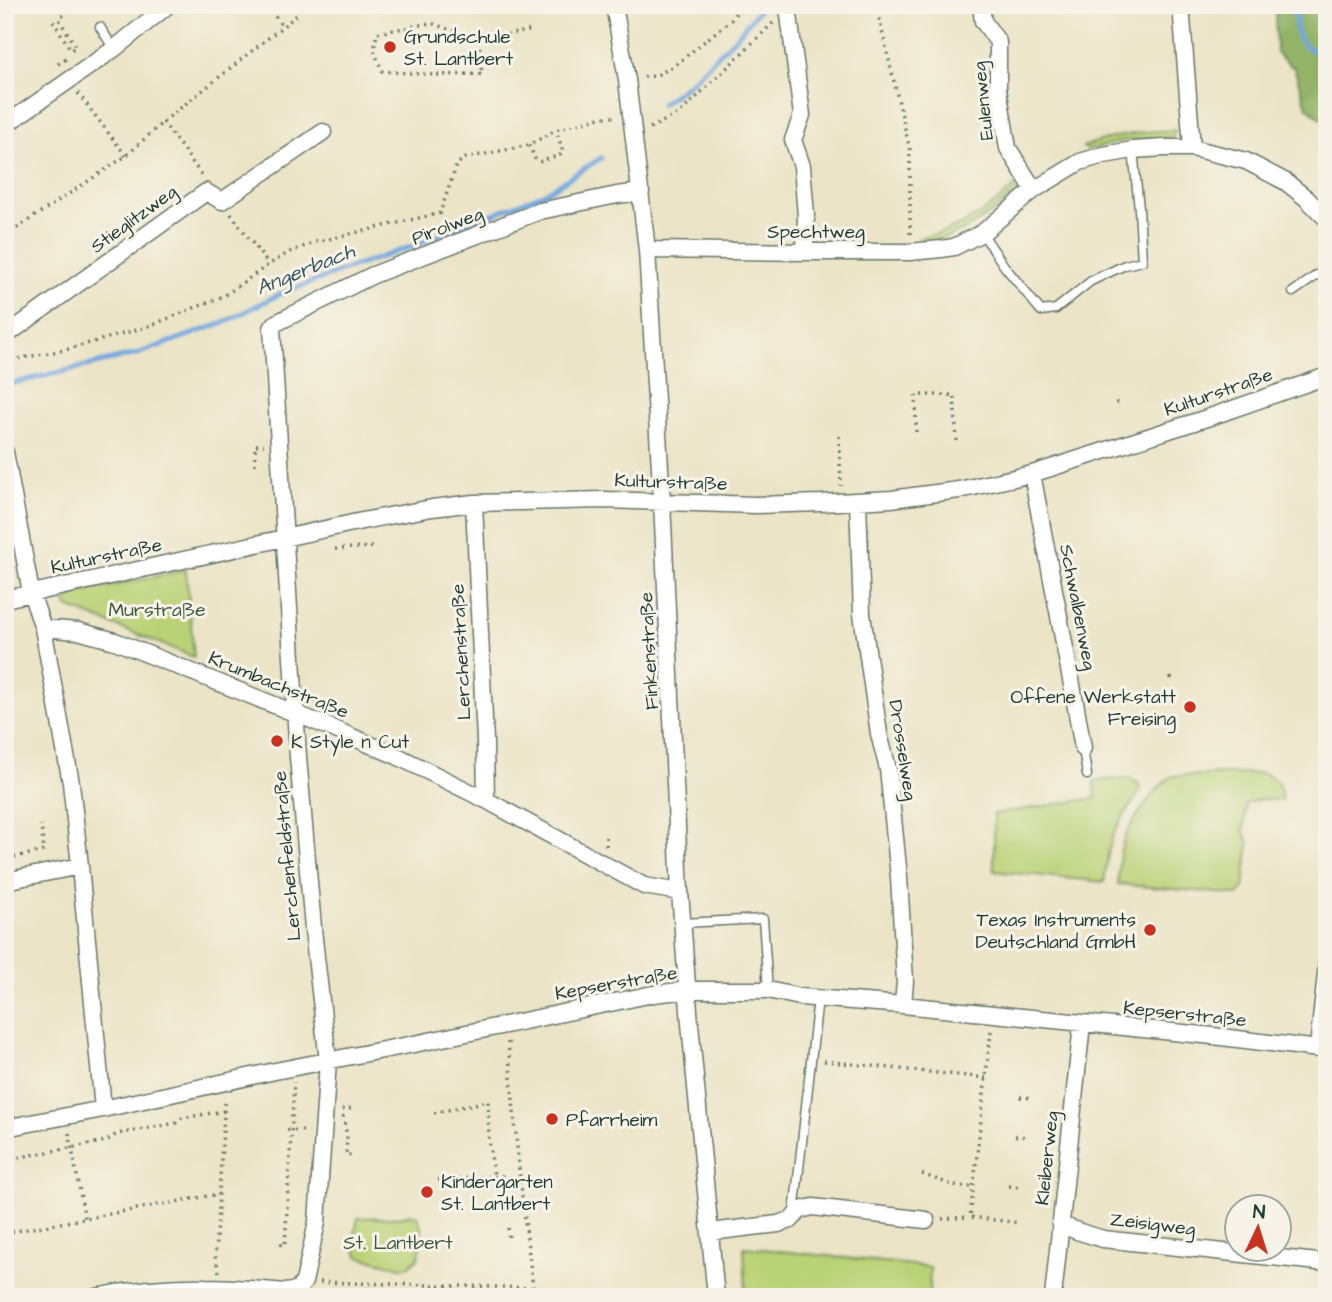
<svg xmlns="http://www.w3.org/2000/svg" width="1332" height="1302" font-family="'Architects Daughter',sans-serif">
  <rect width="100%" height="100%" fill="#f7f3e8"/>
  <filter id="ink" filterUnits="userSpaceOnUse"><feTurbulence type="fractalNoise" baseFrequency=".0143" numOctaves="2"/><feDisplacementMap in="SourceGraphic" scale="14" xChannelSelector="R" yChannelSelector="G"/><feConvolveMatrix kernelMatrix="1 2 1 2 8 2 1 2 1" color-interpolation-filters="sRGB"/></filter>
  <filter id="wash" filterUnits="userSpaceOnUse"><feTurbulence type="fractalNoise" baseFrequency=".00686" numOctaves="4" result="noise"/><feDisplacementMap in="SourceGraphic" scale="28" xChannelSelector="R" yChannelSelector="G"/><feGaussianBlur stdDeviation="1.57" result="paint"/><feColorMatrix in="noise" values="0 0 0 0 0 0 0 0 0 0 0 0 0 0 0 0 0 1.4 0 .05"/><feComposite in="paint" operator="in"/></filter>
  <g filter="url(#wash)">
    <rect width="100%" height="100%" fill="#ebe4c6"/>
    <path fill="#bad276" stroke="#6c8855" stroke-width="2" d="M 1175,130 L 1173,137 L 1126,140 L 1088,150 L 1083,147 C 1112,135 1143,131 1175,130 Z
      M 1018,184 L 1019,190 C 991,215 960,239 922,242 L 919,238 C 962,230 986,212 1018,184 Z
      M 186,570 L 194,657 L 68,607 L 66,602 L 74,594 Z
      M 1260,773 C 1276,776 1282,785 1281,800 L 1263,799 L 1246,803 L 1244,831 L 1249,843 L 1244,887 L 1239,895 L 1118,884 C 1119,871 1118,858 1122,846 C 1127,827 1156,785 1173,776 Z
      M 1129,778 L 1138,783 L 1141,790 C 1131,806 1119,820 1112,838 C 1107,852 1106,868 1104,882 L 994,871 L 994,814 L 1096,798 L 1094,781 Z
      M 410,1214 L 418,1216 L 422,1230 L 419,1257 L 409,1266 L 404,1268 L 359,1257 C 351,1243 355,1233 358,1218 C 376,1216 393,1221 410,1214 Z
      M 744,1247 L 930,1267 L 929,1297 L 746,1297 Z"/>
    <path fill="#93b467" stroke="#59784e" stroke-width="2" d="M 1275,5 L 1327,5 L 1327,124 L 1307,107 L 1294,68 L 1276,53 Z"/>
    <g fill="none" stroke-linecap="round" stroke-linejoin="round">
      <path stroke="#72a7df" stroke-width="5" d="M 1296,5 C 1295,36 1295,46 1327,56
        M 661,104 L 690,83 L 736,37 L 763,5
        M 10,384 L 137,354 L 223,323 L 278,295 L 344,270 L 416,245 L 545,193 L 601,158"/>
    </g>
  </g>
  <g filter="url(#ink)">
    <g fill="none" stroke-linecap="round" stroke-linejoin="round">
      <g stroke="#667767" stroke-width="11">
        <path id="service" d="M 100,27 L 114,49
          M 982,233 L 1005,267 L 1041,311 L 1056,309 L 1091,281 L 1125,265 L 1142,261 L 1139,209 L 1133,150
          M 1293,292 L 1327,268
          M 1083,748 L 1087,775
          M 682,923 L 763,919 L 768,990
          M 1314,1048 L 1327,927
          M 794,1214 L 818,998"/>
      </g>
      <g stroke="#667767" stroke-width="19">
        <path id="minor" d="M 614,5 L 627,80 L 647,250 L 662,501 L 680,892 L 690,1024 L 716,1297
          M 981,5 L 983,21 L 998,42 L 998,89 L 1008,148 L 1034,190
          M 1181,5 L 1192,148
          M 788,8 L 802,115 L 793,140 L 802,166 L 806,216 L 805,252
          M 5,125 L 114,49 L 168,5
          M 647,250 L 805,252 L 910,252 L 941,249 L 954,247 L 982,233 L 1034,190 L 1080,162 L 1104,155 L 1133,150 L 1164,148 L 1192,148 L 1246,161 L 1286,182 L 1306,198 L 1327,219
          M 5,336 L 206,192 L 222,201 L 323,132
          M 5,452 L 31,593 L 43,628 L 71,783 L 80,866 L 103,1109
          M 1032,474 L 1072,685 L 1083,748
          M 858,501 L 862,614 L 879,734 L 888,769 L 899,877 L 905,981 L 903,1005
          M 474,503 L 485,741 L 486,800
          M 5,599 L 362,521 L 432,508 L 474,503 L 604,500 L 756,505 L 820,503 L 891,499 L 959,490 L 1032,474 L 1210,417 L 1327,376
          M 43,628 L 78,631 L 115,641 L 324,725 L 397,756 L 486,800 L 644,886 L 680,892
          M 5,881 L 80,866
          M 5,1128 L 103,1109 L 275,1071 L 419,1043 L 653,994 L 688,990 L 768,990 L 800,997 L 903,1005 L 1213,1036 L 1327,1050
          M 1060,1224 L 1077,1231 L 1103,1239 L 1327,1263
          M 710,1232 L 778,1224 L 791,1220 L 800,1210 L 813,1207 L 926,1220
          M 96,1297 C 132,1290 169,1286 206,1287 C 233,1287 261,1290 288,1292 L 298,1289 L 304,1282 L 317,1222 L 328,1061 L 314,939 L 298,757 L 272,328 L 276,323 L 373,275 L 540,211 L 617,195 L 641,192
          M 1053,1297 L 1082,1024"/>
      </g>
      <path stroke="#667767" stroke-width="3.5" stroke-dasharray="2 5" stroke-linecap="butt" d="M 267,5 L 282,26
        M 876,5 L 910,150 L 910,236
        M 53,21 L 71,50 L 76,47 L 59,19 L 65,14
        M 479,40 L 482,74 L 435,75 L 382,71 L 374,50 L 377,33 L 431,23 L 479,40 L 533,30
        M 58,64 L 68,58 L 69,60
        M 644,77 L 655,76 L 674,66 L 731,20 L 741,5
        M 78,93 L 126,156
        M 163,122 L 203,177
        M 650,128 L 680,113 L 774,22
        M 529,145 L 536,161 L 539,162 L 560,155 L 563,152 L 556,130
        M 440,213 L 447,230
        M 231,214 L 268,264
        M 5,236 L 126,156 L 163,122 L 297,15
        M 5,361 L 65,350 L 147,327 L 224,296 L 268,265 L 290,252 L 316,242 L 440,213 L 457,164 L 466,158 L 529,145 L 556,130 L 600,117 L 616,117
        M 1116,403 L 1121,401
        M 916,432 L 916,395 L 954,395 L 957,442
        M 839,436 L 841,486
        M 255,465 L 255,445 L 264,445
        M 335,549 L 373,547
        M 1171,677 L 1172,684
        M 606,837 L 606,848
        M 14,857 L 44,851 L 41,825
        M 991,1031 L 970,1217 L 1020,1223
        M 508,1042 L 519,1170 L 533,1288
        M 824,1061 L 986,1078
        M 1020,1097 L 1033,1098
        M 342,1110 L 355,1108
        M 434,1113 L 488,1101 L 489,1141 L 494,1176
        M 343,1116 L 347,1135 L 346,1155 L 352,1155
        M 287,1130 L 306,1131
        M 69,1133 L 85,1219
        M 1015,1136 L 1028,1137
        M 5,1160 L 106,1141 L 117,1134 L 176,1123 L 182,1118 L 224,1111
        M 922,1174 L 955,1186 L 973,1187
        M 438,1180 L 502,1176 L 505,1212
        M 1009,1186 L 1023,1187
        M 942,1219 L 969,1217
        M 508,1228 L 509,1239
        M 5,1233 L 219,1194
        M 280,1244 L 285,1245 L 294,1082
        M 219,1272 L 215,1256 L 225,1098
        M 320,1282 L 533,1288 L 541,1289 L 559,1297
        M 1323,1297 L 1326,1278"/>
      <use href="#service" stroke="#fff" stroke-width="8"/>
      <use href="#minor" stroke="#fff" stroke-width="16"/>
    </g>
  </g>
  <g fill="#c8321e" stroke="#f7f3e8" stroke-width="2.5">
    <circle cx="390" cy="47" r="7"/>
    <circle cx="1190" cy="707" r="7"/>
    <circle cx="277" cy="741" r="7"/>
    <circle cx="1150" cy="930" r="7"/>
    <circle cx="552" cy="1119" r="7"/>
    <circle cx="427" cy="1192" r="7"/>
  </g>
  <g text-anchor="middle" stroke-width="6" stroke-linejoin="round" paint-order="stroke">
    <g font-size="19" fill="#1f3d34" stroke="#f7f3e8" text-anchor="start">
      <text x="404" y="43">Grundschule<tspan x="404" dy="22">St. Lantbert</tspan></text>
      <text x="1176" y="703" text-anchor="end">Offene Werkstatt<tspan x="1176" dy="22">Freising</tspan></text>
      <text x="291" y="748">K Style n Cut</text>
      <text x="1136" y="926" text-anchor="end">Texas Instruments<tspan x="1136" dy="22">Deutschland GmbH</tspan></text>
      <text x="566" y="1126">Pfarrheim</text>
      <text x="441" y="1188">Kindergarten<tspan x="441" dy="22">St. Lantbert</tspan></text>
    </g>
    <g font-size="19" fill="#1f3d34" stroke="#f7f3e8">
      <text transform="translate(982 101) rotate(-96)" y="7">Eulenweg</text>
      <text transform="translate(133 218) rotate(-36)" y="7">Stieglitzweg</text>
      <text transform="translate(447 225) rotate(-21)" y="7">Pirolweg</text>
      <text x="816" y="238">Spechtweg</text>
      <text transform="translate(1218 391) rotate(-19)" y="7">Kulturstraße</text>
      <text transform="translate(671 481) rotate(2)" y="7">Kulturstraße</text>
      <text transform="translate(106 555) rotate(-12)" y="7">Kulturstraße</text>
      <text transform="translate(1079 607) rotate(79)" y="7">Schwalbenweg</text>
      <text transform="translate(648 651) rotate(-93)" y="7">Finkenstraße</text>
      <text transform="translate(460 652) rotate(-93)" y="7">Lerchenstraße</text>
      <text transform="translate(279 684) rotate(22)" y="7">Krumbachstraße</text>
      <text transform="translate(904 750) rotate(81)" y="7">Drosselweg</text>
      <text transform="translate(286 856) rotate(-95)" y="7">Lerchenfeldstraße</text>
      <text transform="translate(616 982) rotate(-10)" y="7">Kepserstraße</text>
      <text transform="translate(1185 1013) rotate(6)" y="7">Kepserstraße</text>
      <text transform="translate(1046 1158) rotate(-84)" y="7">Kleiberweg</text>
      <text transform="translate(1153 1223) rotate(7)" y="7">Zeisigweg</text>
    </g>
    <g font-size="19" fill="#3e5b41" stroke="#f7f3e8">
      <text x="157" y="616">Murstraße</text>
      <text x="398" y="1249">St. Lantbert</text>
    </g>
    <g font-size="21" font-style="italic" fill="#34585f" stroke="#f7f3e8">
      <text transform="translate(305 269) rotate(-22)" y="7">Angerbach</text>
    </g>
  </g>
  <rect width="1332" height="1302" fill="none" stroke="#f7f3e8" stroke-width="28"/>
  <g transform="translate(1258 1228) rotate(4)"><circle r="33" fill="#f7f3e8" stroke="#a1aaa0" stroke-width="2"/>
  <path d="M0-5L12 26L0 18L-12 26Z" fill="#c8321e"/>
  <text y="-10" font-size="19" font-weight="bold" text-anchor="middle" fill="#1f3d34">N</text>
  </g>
</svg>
